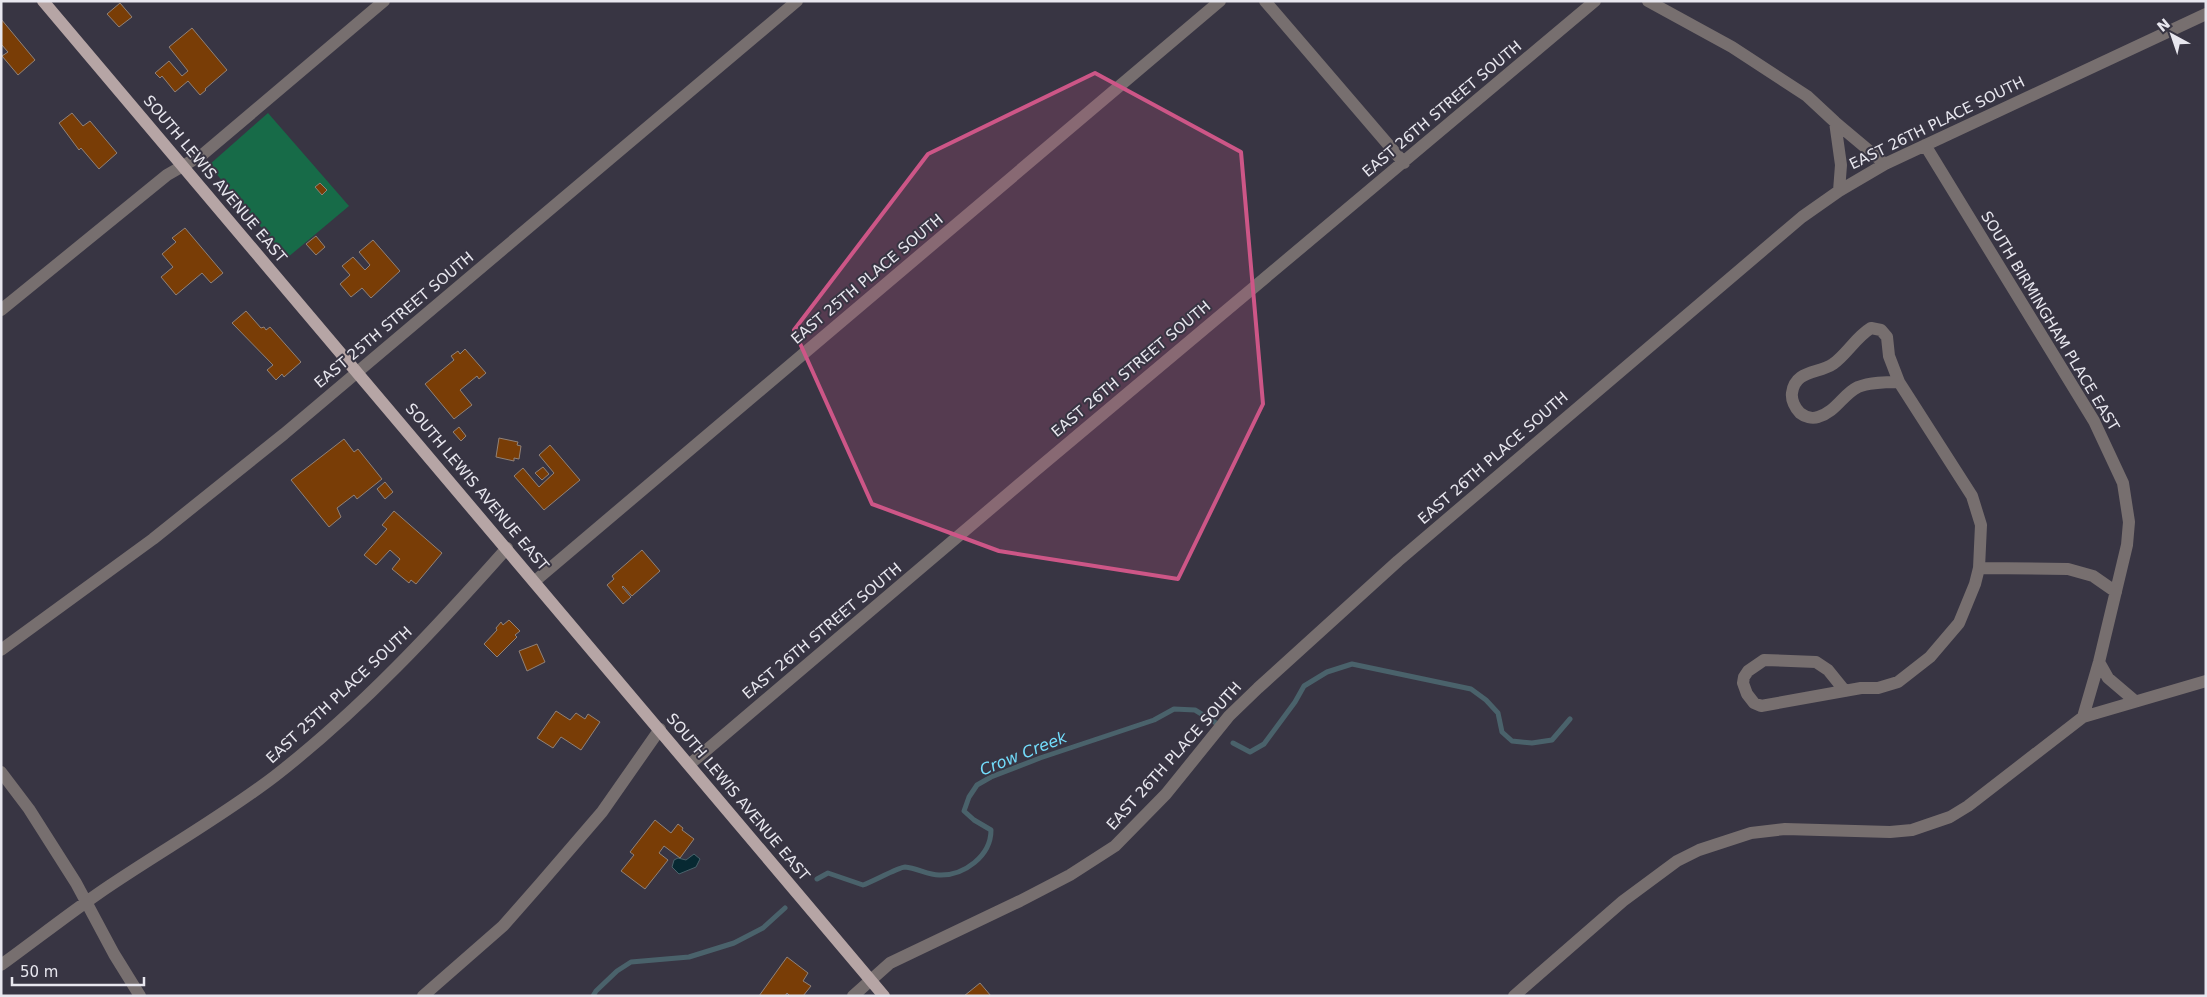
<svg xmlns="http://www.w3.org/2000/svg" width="2207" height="997" font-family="'DejaVu Sans',sans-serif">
  <rect width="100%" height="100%" fill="#383543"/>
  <path fill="#176b48" d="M 268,113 L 349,206 L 287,258 L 209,165 Z"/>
  <path fill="#072932" stroke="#4a626b" d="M 694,854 L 700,859 L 696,867 L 679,874 L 672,867 L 674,860 L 678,858 L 686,860 Z"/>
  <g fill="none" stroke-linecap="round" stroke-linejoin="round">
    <path stroke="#4a626b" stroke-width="5" d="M 1233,743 L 1250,752 L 1264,744 L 1295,702 L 1304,686 L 1327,672 L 1352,664 L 1471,689 L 1486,700 L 1498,713 L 1502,732 L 1512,741 L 1532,743 L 1552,740 L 1570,719
      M 817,879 L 828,873 L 863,885 C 872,882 899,867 905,867 C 917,868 928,875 939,875 C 964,876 991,856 991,830 L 974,820 L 964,811 L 969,797 L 977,785 L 991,777 L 1040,758 L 1154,720 L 1174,709 L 1195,710 L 1216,723
      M 593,996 L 596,991 L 617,971 L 631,962 L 689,957 L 734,943 L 763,928 L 785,908"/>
  </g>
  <path fill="#793d06" stroke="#918278" d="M 120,3 L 132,17 L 119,27 L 107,14 Z
    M 1,19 L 35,60 L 18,75 L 2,56 L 8,52 L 1,44 Z
    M 192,28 L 227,70 L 205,89 L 206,90 L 200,95 L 188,81 L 175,92 L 162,76 L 160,78 L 155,73 L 169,61 L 182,76 L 188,71 L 169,47 Z
    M 72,113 L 83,126 L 90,121 L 117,153 L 99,169 L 81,148 L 79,150 L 59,123 Z
    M 320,183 L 327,190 L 322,195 L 315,187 Z
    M 185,228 L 223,273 L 211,283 L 202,273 L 176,295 L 161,277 L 173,267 L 162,254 L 176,242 L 172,238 Z
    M 316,236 L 325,247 L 316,255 L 306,244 Z
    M 373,240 L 400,271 L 371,298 L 362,288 L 351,297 L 340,284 L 350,275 L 342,266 L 353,257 L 365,270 L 370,265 L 359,252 Z
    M 246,311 L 261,328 L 264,327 L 266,330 L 270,327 L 301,362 L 284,377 L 282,374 L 276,380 L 267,370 L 273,365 L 232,323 Z
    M 465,349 L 486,373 L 479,379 L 477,376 L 460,390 L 472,405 L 454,419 L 425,384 L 454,360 L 451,356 L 458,351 L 460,354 Z
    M 459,427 L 466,436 L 461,441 L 453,432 Z
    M 499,438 L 518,442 L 517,445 L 521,446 L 519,459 L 514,458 L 514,461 L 496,457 Z
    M 344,439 L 354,452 L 358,449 L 382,479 L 357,499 L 354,495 L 337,508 L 341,517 L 329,527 L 291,480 Z
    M 550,445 L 580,480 L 544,510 L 514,476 L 523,468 L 539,487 L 554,473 L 539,455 Z
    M 543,467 L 549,474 L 542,480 L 535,473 Z
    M 385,482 L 393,492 L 385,499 L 377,489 Z
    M 394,511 L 442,553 L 416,584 L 411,580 L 409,583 L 392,569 L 400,559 L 390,550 L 376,565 L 364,555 L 387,529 L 382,525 Z
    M 642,550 L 660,571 L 632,596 L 623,586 L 622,587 L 631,597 L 623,604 L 607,585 L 614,579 L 612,576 Z
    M 509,620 L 520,631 L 515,635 L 517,637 L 497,657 L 484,644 L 497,630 L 496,628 L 501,622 L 503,625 Z
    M 537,644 L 545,662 L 527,671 L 519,651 Z
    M 556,711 L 570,720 L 576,713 L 585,719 L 588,714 L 600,722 L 581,750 L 561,737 L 553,748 L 537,738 Z
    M 655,820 L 671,833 L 678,824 L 683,828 L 682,830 L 694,839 L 680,858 L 664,846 L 659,853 L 668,860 L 645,889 L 621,871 L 634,855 L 630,852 Z
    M 787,957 L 808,973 L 803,981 L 811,986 L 803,996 L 790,996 L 787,993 L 785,996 L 759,996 Z
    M 980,983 L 991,996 L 964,996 Z"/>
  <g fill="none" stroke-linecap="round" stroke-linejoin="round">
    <path stroke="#776f6f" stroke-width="12" d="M 1265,1 L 1404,163
      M 1648,1 L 1732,47 L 1807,96 L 1835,122 L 1885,164
      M 1835,122 L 1841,165 L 1839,191
      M 1925,145 L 2094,421 L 2123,483 L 2129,522 L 2127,545 L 2099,662 L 2083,717
      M 1,310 L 167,175 L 202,155 L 384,1
      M 1979,568 L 2068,569 L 2093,576 L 2116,592
      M 535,581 L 1220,1
      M 1,650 L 153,539 L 284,434 L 797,1
      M 2099,662 L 2108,678 L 2135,701
      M 1845,691 L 1828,670 L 1816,662 L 1764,660 L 1748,671 L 1744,677 L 1743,683 L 1747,694 L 1754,703 L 1761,706 L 1861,688 L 1878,688 L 1898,682 L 1930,657 L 1959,623 L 1975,584 L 1979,568 L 1981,525 L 1972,496 L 1899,382 L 1889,356 L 1887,337 L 1881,330 L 1871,328 C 1856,337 1847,354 1833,364 C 1818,374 1795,370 1792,393 C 1791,400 1795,408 1800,413 C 1805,417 1812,419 1818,417 C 1836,412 1843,394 1858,387 C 1870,382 1886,382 1899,382
      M 690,764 L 1035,471 L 1595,1
      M 1,772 L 29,809 L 76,883 L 114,954 L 140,996
      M 1,965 C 34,941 66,916 99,893 C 157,853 219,819 275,776 C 361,709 435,629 507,548
      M 423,996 L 503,926 L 540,884 L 602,812 L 660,729
      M 853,996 L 890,963 L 1020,901 L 1070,875 L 1115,846 L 1166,794 L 1229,716 L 1258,688 L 1398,561 L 1802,217 L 1839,191 L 1885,164 L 2206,14
      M 1514,996 L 1623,901 L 1677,861 L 1699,850 L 1751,833 L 1785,829 L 1890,832 L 1912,830 L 1950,817 L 1968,806 L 2083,717 L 2206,681"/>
    <path stroke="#b6a5a5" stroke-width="12" d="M 43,1 L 884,996"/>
  </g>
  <path fill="#cd5687" fill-opacity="0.2" stroke="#cd5687" stroke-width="4" stroke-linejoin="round" d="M 1095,73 L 1241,152 L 1263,404 L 1178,579 L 999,551 L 872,504 L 794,330 L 928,154 Z"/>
  <g text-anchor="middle" stroke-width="4" stroke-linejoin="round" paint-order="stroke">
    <g font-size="15" fill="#e8e7ef" stroke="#383543">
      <text transform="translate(1442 109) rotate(-40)" y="5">EAST 26TH STREET SOUTH</text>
      <text transform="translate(1937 123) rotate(-26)" y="5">EAST 26TH PLACE SOUTH</text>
      <text transform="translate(215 179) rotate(50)" y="5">SOUTH LEWIS AVENUE EAST</text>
      <text transform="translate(867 279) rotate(-40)" y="5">EAST 25TH PLACE SOUTH</text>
      <text transform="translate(394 320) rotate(-40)" y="5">EAST 25TH STREET SOUTH</text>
      <text transform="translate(2050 321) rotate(59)" y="5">SOUTH BIRMINGHAM PLACE EAST</text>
      <text transform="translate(1131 369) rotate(-40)" y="5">EAST 26TH STREET SOUTH</text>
      <text transform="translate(1493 458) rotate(-41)" y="5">EAST 26TH PLACE SOUTH</text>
      <text transform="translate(477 487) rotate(50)" y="5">SOUTH LEWIS AVENUE EAST</text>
      <text transform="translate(822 631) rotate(-40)" y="5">EAST 26TH STREET SOUTH</text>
      <text transform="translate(339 695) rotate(-43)" y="5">EAST 25TH PLACE SOUTH</text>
      <text transform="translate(1174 756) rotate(-48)" y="5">EAST 26TH PLACE SOUTH</text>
      <text transform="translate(738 797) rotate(50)" y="5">SOUTH LEWIS AVENUE EAST</text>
    </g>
    <g font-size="16" font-style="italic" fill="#73ddfc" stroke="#383543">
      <text transform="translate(1023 753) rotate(-22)" y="6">Crow Creek</text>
    </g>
  </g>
  <rect width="2207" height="997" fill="none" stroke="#e8e7ef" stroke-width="5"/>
  <g transform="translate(2172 35) rotate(320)" stroke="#383543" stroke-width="4" paint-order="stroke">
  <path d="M0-4L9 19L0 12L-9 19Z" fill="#e8e7ef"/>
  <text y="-8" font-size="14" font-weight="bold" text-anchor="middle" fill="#e8e7ef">N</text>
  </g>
  <path d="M12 977v8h132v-8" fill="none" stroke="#e8e7ef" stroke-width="2.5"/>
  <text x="20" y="977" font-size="15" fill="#e8e7ef" stroke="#383543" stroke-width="4" paint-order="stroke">50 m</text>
</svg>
